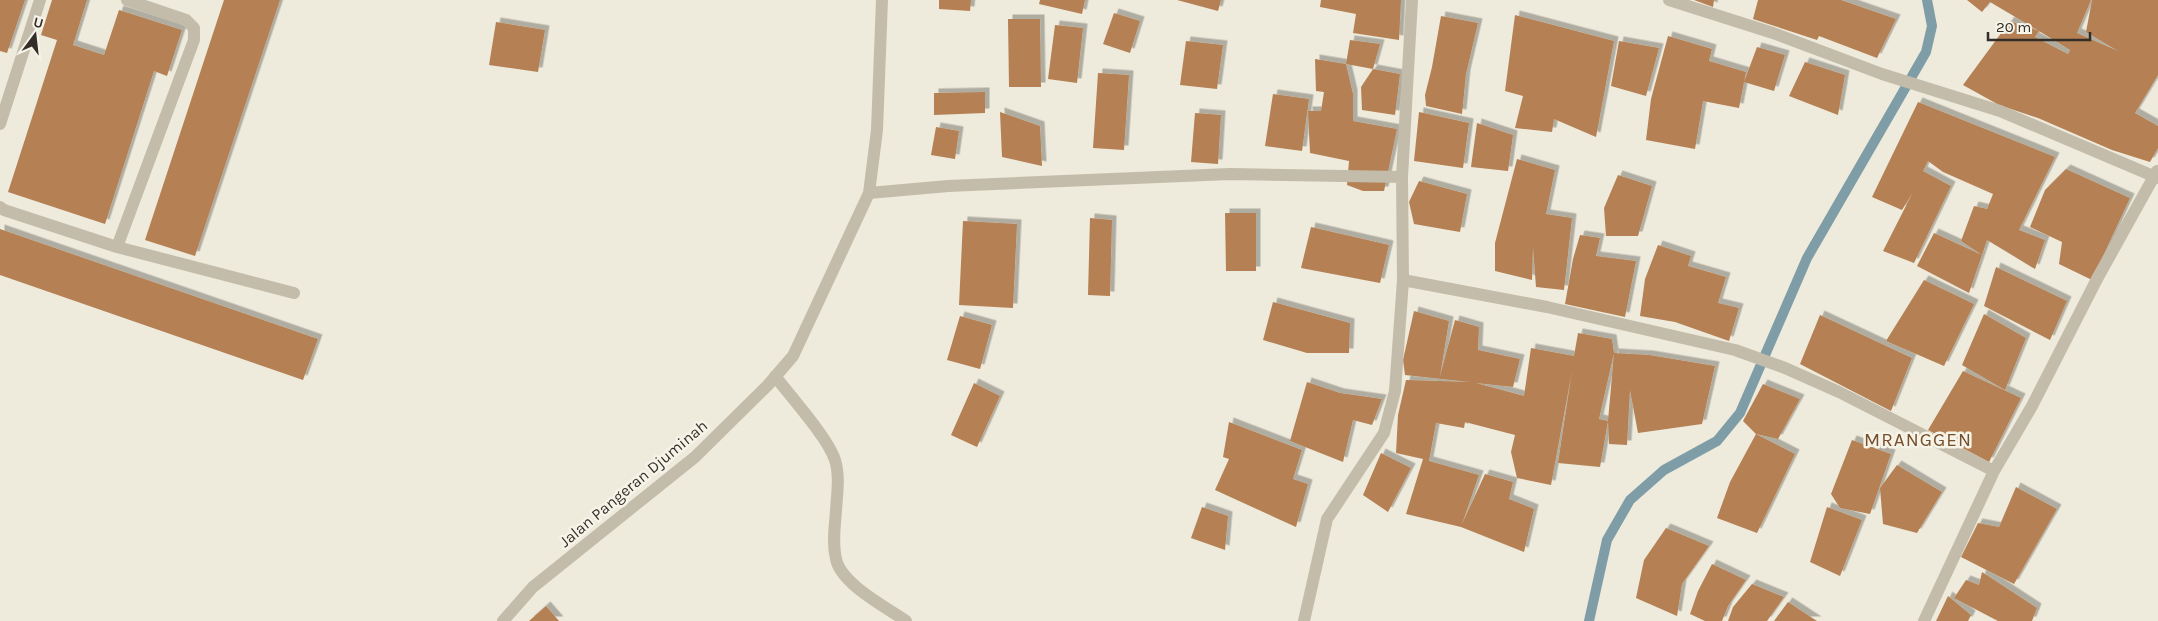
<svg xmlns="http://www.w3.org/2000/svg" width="2158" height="621" font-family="Karla,sans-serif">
  <defs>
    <filter id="shadow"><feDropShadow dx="4.5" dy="-4.5" stdDeviation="0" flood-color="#0004"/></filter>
  </defs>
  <rect width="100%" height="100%" fill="#eeeadc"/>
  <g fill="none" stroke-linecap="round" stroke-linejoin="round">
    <path stroke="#7f9da7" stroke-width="10" d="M 1589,621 L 1607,540 L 1630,500 L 1664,470 L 1717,441 L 1740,413 L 1807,258 L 1926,52 L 1932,26 L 1927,0"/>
  </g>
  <path fill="#b58053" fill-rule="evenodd" filter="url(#shadow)" d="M 0,0 L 25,0 L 7,53 L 0,51 Z
    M 52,0 L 87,0 L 73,45 L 104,55 L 119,10 L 182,30 L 167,76 L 154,71 L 105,224 L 8,192 L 57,40 L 41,35 Z
    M 224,0 L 280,0 L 195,256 L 145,240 Z
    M 939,0 L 971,0 L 970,11 L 939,9 Z
    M 1040,0 L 1085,0 L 1082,14 L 1039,4 Z
    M 1177,0 L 1221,0 L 1218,11 Z
    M 1321,0 L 1401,0 L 1399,40 L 1353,33 L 1356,14 L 1320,7 Z
    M 1694,0 L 1714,0 L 1713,7 Z
    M 1758,0 L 1841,0 L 1896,19 L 1877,58 L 1819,36 L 1817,40 L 1753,19 Z
    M 1967,0 L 2091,0 L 2077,33 L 2118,51 L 2086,32 L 2092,0 L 2158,0 L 2158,75 L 2135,113 L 2158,126 L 2158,148 L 2150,162 L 2112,150 L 2038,118 L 1999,105 L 1963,85 L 2010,21 L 2039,31 L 1990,2 L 1982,12 ZM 2039,31 L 2070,50 L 2068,54 L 2035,37 Z
    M 1114,13 L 1140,21 L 1130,53 L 1103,44 Z
    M 1515,15 L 1614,41 L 1596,137 L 1554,119 L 1552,132 L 1515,128 L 1523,96 L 1505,91 Z
    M 1441,16 L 1478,23 L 1466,74 L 1462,114 L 1426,106 L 1425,95 L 1432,67 Z
    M 1008,19 L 1040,19 L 1041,87 L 1009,87 Z
    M 496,22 L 545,30 L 538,72 L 489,65 Z
    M 1055,25 L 1083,28 L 1077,83 L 1048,79 Z
    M 1668,36 L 1712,49 L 1709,61 L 1746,72 L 1739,108 L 1703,101 L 1695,149 L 1646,140 L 1651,99 Z
    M 1350,40 L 1380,44 L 1373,69 L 1346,64 Z
    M 1186,41 L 1223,45 L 1217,89 L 1180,85 Z
    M 1619,41 L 1659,48 L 1646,96 L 1611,86 Z
    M 1757,47 L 1785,55 L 1774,91 L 1744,82 Z
    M 1315,59 L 1346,64 L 1353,94 L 1353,121 L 1397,129 L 1384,191 L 1363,191 L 1347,185 L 1349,161 L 1310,153 L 1308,111 L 1321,111 L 1324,92 L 1316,91 Z
    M 1805,62 L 1845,75 L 1838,115 L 1789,96 Z
    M 1373,69 L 1400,74 L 1395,115 L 1362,110 L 1361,87 Z
    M 1098,73 L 1129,75 L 1124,150 L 1093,148 Z
    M 985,92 L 985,113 L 934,115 L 934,93 Z
    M 1273,94 L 1309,99 L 1302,151 L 1265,146 Z
    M 1918,102 L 2055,157 L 2019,230 L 2045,240 L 2035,269 L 1987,240 L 1982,255 L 1961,241 L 1974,206 L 1987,209 L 1993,194 L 1943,172 L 1928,161 L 1923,171 L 1951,186 L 1914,263 L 1883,251 L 1913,192 L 1902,210 L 1872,197 Z
    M 1000,112 L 1040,126 L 1042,166 L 1002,157 Z
    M 1419,112 L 1469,123 L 1463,168 L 1414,161 Z
    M 1195,113 L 1221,115 L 1218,164 L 1191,162 Z
    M 1477,123 L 1513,135 L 1508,171 L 1471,167 Z
    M 936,127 L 959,131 L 955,159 L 931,155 Z
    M 1517,159 L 1555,170 L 1546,214 L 1572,218 L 1564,290 L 1536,287 L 1533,247 L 1532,280 L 1495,271 L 1495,243 Z
    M 2066,169 L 2130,198 L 2092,280 L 2059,264 L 2062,242 L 2030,227 L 2045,190 Z
    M 1618,175 L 1652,186 L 1638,236 L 1606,236 L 1604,208 Z
    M 1419,181 L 1467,194 L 1460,232 L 1414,224 L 1409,202 Z
    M 1225,213 L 1256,213 L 1256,271 L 1226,271 Z
    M 1090,218 L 1112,220 L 1110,296 L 1088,295 Z
    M 963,221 L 1017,224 L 1013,308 L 959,305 Z
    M 1311,227 L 1389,245 L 1380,283 L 1301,268 Z
    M 0,229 L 318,339 L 303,380 L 0,275 Z
    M 1934,233 L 1982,255 L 1969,293 L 1917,266 Z
    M 1580,235 L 1600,238 L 1596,256 L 1636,261 L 1625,317 L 1565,304 L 1573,259 Z
    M 1658,245 L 1691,256 L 1688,266 L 1726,277 L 1718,303 L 1739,308 L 1729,341 L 1675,322 L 1640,316 L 1645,279 Z
    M 1996,267 L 2067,301 L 2050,340 L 1984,306 Z
    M 1924,280 L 1974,304 L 1944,366 L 1886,341 Z
    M 1273,302 L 1350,323 L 1349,353 L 1307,353 L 1263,340 Z
    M 1414,311 L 1449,321 L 1440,376 L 1455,320 L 1479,327 L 1478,350 L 1520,359 L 1513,387 L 1476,383 L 1524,396 L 1531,348 L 1574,356 L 1578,333 L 1612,339 L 1614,353 L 1649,355 L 1715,366 L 1702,424 L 1638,433 L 1630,390 L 1627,445 L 1609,444 L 1608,421 L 1600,467 L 1558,463 L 1572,371 L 1551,485 L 1517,478 L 1511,452 L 1515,435 L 1465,422 L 1464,428 L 1436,423 L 1429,461 L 1479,475 L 1462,524 L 1485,474 L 1513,482 L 1509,499 L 1534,509 L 1524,552 L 1461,527 L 1406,514 L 1423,459 L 1396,453 L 1398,415 L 1406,380 L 1470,382 L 1405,375 L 1403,360 ZM 1614,353 L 1608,421 L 1599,419 Z
    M 1984,314 L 2026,338 L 2005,390 L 1962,365 Z
    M 1820,315 L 1912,358 L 1891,411 L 1800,364 Z
    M 960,316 L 992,325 L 980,369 L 947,360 Z
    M 1963,371 L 2021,398 L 1989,462 L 1928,430 Z
    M 1307,382 L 1340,393 L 1382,399 L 1372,425 L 1353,420 L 1343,462 L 1290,441 Z
    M 974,383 L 1000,396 L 977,447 L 951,435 Z
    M 1763,384 L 1800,399 L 1778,439 L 1756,434 L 1795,454 L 1757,533 L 1717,518 L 1730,482 L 1756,434 L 1743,421 Z
    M 1229,422 L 1302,450 L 1293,479 L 1308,484 L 1296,527 L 1215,490 L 1229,459 L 1223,457 Z
    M 1852,440 L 1891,454 L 1870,514 L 1840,508 L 1831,494 Z
    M 1381,453 L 1411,468 L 1388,512 L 1363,495 Z
    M 1897,465 L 1942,492 L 1917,533 L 1883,524 L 1880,488 Z
    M 2016,487 L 2057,509 L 2014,584 L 1961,557 L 1978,523 L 1999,527 Z
    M 1202,507 L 1228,516 L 1225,550 L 1191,538 Z
    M 1827,507 L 1862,520 L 1840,576 L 1810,562 Z
    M 1666,528 L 1709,546 L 1682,584 L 1677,616 L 1636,598 L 1644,560 Z
    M 1712,564 L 1746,580 L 1728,606 L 1722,621 L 1705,621 L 1690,614 L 1698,591 Z
    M 1982,572 L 2037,608 L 2032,621 L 1998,621 L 1954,598 L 1966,580 L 1979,585 Z
    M 1752,584 L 1784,597 L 1767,621 L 1728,621 L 1733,607 Z
    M 1948,596 L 1971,615 L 1968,621 L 1936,621 Z
    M 1788,602 L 1817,621 L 1774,621 Z
    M 546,606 L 559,621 L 529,621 Z"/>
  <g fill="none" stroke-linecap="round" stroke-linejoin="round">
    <path stroke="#c4bcaa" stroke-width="12" d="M 1669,0 L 1773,33 L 1882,74 L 2000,111 L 2158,178
      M 0,124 L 40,0
      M 869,193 L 948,186 L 1230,174 L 1402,177
      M 0,207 L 4,210 L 117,247 L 294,293
      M 117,247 L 194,40 L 194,28 L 186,20 L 127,0
      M 1403,280 L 1547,307 L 1735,350 L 1785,368 L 1839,392 L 1994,471
      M 775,376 C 791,397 828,438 835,460 C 840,476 837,494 836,510 C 835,527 832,542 836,559 C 841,584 886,607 906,621
      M 503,621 L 533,587 L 695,457 L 768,385 L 793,356 L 869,193 L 877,130 L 882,0
      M 1304,621 L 1327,519 L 1384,433 L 1395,391 L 1403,280 L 1402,177 L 1412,0
      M 1924,621 L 1994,471 L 2032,406 L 2097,279 L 2157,171"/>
  </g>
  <g text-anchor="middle" stroke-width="5" stroke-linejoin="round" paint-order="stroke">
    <g font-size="16" fill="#332e28" stroke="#f6f3e8">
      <text transform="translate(633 483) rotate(-40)" y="6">Jalan Pangeran Djuminah</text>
    </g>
    <g font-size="19" letter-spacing="1" fill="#774f2c" stroke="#f6f3e8">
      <text x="1918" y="446">MRANGGEN</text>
    </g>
  </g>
  <g transform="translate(35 35) rotate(15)" stroke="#f6f3e8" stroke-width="4" paint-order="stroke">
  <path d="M0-4L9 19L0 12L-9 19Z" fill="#332e28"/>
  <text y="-8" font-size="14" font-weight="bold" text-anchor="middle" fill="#332e28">U</text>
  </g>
  <path d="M1988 32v8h102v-8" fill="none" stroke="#332e28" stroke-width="2.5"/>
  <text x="1996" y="32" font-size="15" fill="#332e28" stroke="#f6f3e8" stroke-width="4" paint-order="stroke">20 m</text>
</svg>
